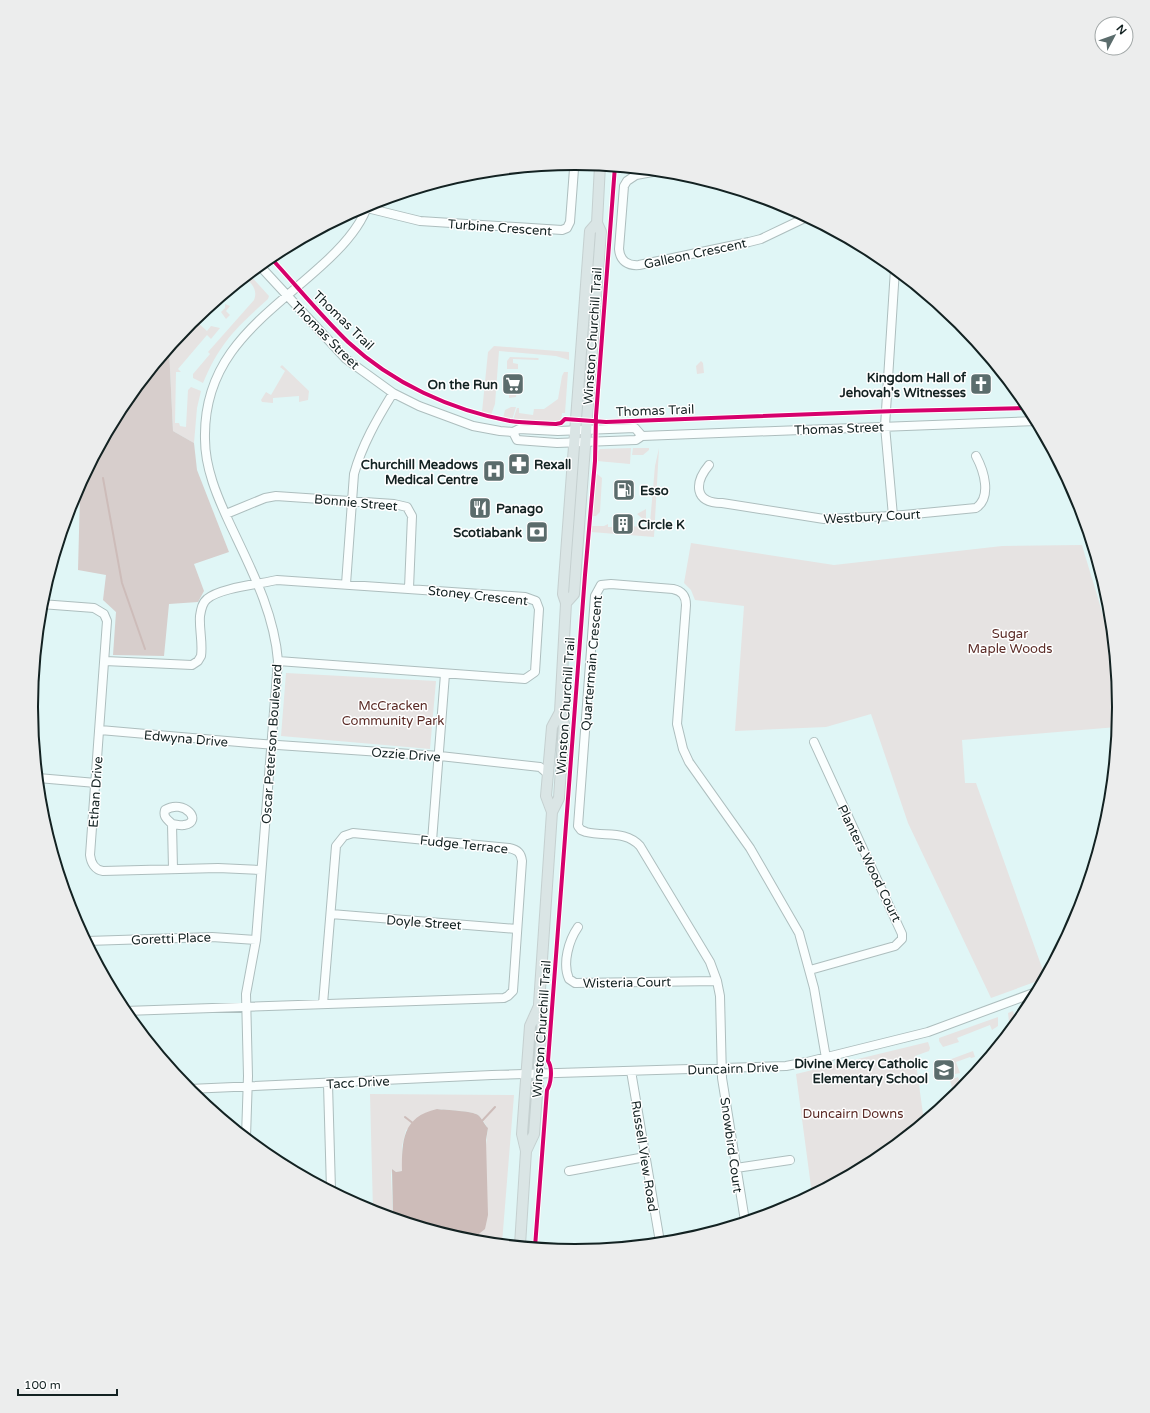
<svg xmlns="http://www.w3.org/2000/svg" width="1150" height="1413" font-family="'Varela Round',sans-serif">
  <rect width="100%" height="100%" fill="#e0f6f6"/>
  <path fill="#e6e3e2" d="M 249,274 L 269,296 L 268,299 C 237,327 220,342 203,383 L 193,378 L 193,374 L 210,354 L 208,352 L 254,300 C 258,290 252,284 245,277 Z
    M 225,304 L 230,306 L 226,311 L 230,315 L 226,319 L 221,312 L 225,308 Z
    M 202,312 L 205,315 L 197,322 L 207,331 L 211,326 L 220,328 L 211,339 L 207,335 L 178,369 L 181,372 L 176,372 L 175,423 L 179,423 L 180,426 L 186,427 L 188,390 L 191,387 L 201,391 L 197,408 L 194,443 L 173,431 L 169,348 L 190,322 Z
    M 494,346 L 569,352 L 569,360 L 556,356 L 499,351 L 495,404 L 491,415 L 482,412 L 488,352 Z
    M 510,357 L 538,358 L 539,359 L 538,360 L 513,359 L 513,363 L 518,364 L 518,369 L 507,369 L 507,361 Z
    M 701,361 L 703,363 L 704,373 L 697,374 L 696,366 Z
    M 282,365 L 309,391 L 308,400 L 299,402 L 299,396 L 273,398 L 273,403 L 262,402 L 261,400 L 266,392 L 271,395 L 285,371 L 280,367 Z
    M 564,372 L 568,372 L 565,413 L 562,413 L 561,422 L 513,420 L 517,408 L 519,408 L 519,413 L 533,415 L 534,409 L 544,409 L 558,399 L 562,376 Z
    M 509,389 L 517,389 L 516,397 L 509,398 Z
    M 511,407 L 516,407 L 512,420 L 503,418 L 505,410 Z
    M 631,448 L 630,464 L 597,461 L 597,452 L 600,449 Z
    M 633,448 L 649,448 L 649,450 L 643,455 L 632,455 Z
    M 659,448 L 654,537 L 591,532 L 591,526 L 604,526 L 608,524 L 608,527 L 630,527 L 630,526 L 643,527 L 650,523 L 655,466 Z
    M 596,473 L 602,478 L 600,512 L 596,516 L 593,516 Z
    M 646,509 L 646,519 L 644,520 L 637,514 Z
    M 691,543 L 834,565 L 1002,546 L 1082,545 C 1099,604 1123,665 1117,727 L 962,740 L 965,783 L 976,783 L 1045,976 L 1043,979 L 991,998 L 908,823 L 871,714 L 826,727 L 735,731 L 744,606 L 695,600 L 691,590 L 684,583 Z
    M 286,673 L 436,681 L 430,749 L 281,736 Z
    M 1013,1011 L 1016,1022 L 1010,1030 L 1008,1013 Z
    M 998,1017 L 998,1026 L 992,1030 L 990,1025 L 957,1038 L 959,1042 L 943,1047 L 939,1041 L 939,1038 Z
    M 928,1042 L 930,1048 L 929,1051 L 915,1056 L 924,1121 L 877,1159 L 812,1194 L 796,1074 Z
    M 973,1051 L 975,1057 L 971,1058 L 970,1057 L 956,1062 L 960,1073 L 950,1075 L 945,1073 L 943,1067 L 946,1061 Z
    M 958,1077 L 961,1085 L 952,1088 L 950,1080 Z
    M 370,1094 L 514,1095 L 502,1243 L 465,1239 L 475,1237 L 488,1128 C 485,1124 482,1118 478,1115 C 473,1111 446,1110 437,1109 L 406,1130 L 402,1146 L 402,1171 L 396,1172 L 392,1169 L 391,1175 L 393,1217 L 373,1211 Z"/>
  <path fill="#d7cecc" d="M 169,348 L 173,431 L 194,443 L 197,470 L 229,552 L 194,564 L 204,591 L 198,602 L 169,604 L 164,656 L 113,655 L 116,612 L 103,600 L 106,575 L 78,570 L 80,494 L 78,489 L 123,404 Z"/>
  <path fill="#cdbcb9" d="M 437,1109 C 446,1110 473,1111 478,1115 C 482,1118 484,1124 488,1128 L 486,1140 L 488,1215 L 485,1229 L 475,1237 L 465,1239 L 393,1217 L 392,1169 L 396,1172 L 402,1171 C 402,1141 402,1117 437,1109 Z"/>
  <g fill="none" stroke-linecap="round" stroke-linejoin="round">
    <path stroke="#cdbcb9" stroke-width="2" d="M 103,478 L 122,583 L 145,649
      M 405,1117 L 414,1124
      M 481,1122 L 495,1107"/>
    <g stroke="#adbebe" stroke-width="10">
      <path id="minor" d="M 658,171 L 636,175 L 627,181 L 624,186 L 619,249 C 620,261 628,266 639,265 L 749,242 L 761,239 L 807,217
        M 367,208 L 420,221 L 562,230 L 567,228 L 570,222 L 574,169 L 573,163
        M 259,265 L 346,359 L 393,393 L 419,406 L 473,426 L 500,431 L 513,432 L 519,429 L 558,431 L 635,428 L 642,436
        M 513,432 L 517,440 L 557,443 L 636,440 L 642,436 L 1036,421
        M 709,465 C 694,483 694,503 722,503 L 824,519 L 893,516 L 976,508 C 992,497 984,471 976,456
        M 226,514 L 265,498 L 276,496 L 394,504 L 407,507 L 412,516 L 409,588
        M 893,516 L 885,426 L 895,269
        M 346,584 L 354,474 C 362,445 377,419 393,393
        M 41,604 L 94,608 L 104,614 L 107,621 L 90,855 C 91,863 95,870 103,871 L 218,868 L 261,870
        M 105,661 L 192,665 L 198,661 L 201,656 C 203,643 199,629 200,616 C 201,610 202,603 207,599 C 219,588 260,584 277,580 L 525,597 L 536,601 L 539,609 L 535,672 L 525,679 L 278,661
        M 31,708 L 32,695
        M 100,730 L 263,744 L 440,756 L 540,767 L 548,774
        M 38,778 L 96,783
        M 172,824 C 175,824 181,826 184,825 C 204,822 184,798 165,810 C 163,817 167,819 172,824 L 173,869
        M 432,841 L 445,674
        M 331,914 L 517,929
        M 578,927 C 569,940 562,963 569,979 L 575,983 L 717,981
        M 87,941 L 212,937 L 256,940
        M 810,970 L 895,946 L 902,939 L 902,934 L 814,742
        M 125,1011 C 251,1007 377,1002 504,998 L 508,996 L 513,991 L 522,861 C 521,853 518,850 509,848 L 353,833 L 344,836 L 336,846 L 323,1004
        M 631,1071 L 660,1242
        M 328,1084 L 331,1190
        M 189,1089 L 492,1075 L 786,1066 L 807,1062 L 928,1032 L 1036,992
        M 246,1137 L 248,1076 L 246,994 L 256,940 L 278,661 C 274,611 250,567 229,522 C 217,496 205,468 205,439 C 203,353 265,317 321,266 C 339,250 361,227 368,204
        M 736,1168 L 790,1160
        M 569,1171 L 645,1157
        M 745,1221 L 722,1078 L 720,996 L 717,981 L 710,962 L 640,846 C 625,830 605,837 586,832 L 581,830 L 578,826 L 595,596 L 601,585 L 611,584 L 673,589 C 682,591 686,596 686,605 L 677,724 L 683,749 L 689,762 L 750,848 L 799,933 L 814,988 L 826,1058"/>
    </g>
    <g stroke="#c5d0d0" stroke-width="12">
      <path id="major" d="M 566,603 L 574,594 L 601,232 L 597,223 L 600,165
        M 552,812 L 546,796 L 552,727 L 560,712 L 566,603 L 563,594 L 590,231 L 597,223
        M 526,1151 L 534,1134 L 542,1027 L 539,1004 L 552,812 L 559,798 L 564,724 L 560,712
        M 520,1245 L 526,1151 L 522,1134 L 530,1026 L 539,1006"/>
    </g>
    <use href="#minor" stroke="#fafefe" stroke-width="8"/>
    <use href="#major" stroke="#dae5e5" stroke-width="10"/>
    <g stroke="#fff" stroke-width="6">
      <path id="cycleway" d="M 270,257 C 296,285 320,315 348,342 C 392,383 451,410 510,421 C 525,423 541,423 556,424 L 561,423 L 565,419 L 606,422 L 896,411 L 1029,408
        M 535,1247 L 547,1090 C 551,1084 553,1068 548,1061 L 585,575 L 595,461 L 596,416 L 615,166"/>
    </g>
    <use href="#cycleway" stroke="#d6006c" stroke-width="4"/>
  </g>
  <defs>
    <g id="supermarket-square" transform="scale(1.15)"><rect x="-9" y="-9" width="18" height="18" rx="4" fill="#5b6c6c" stroke="#fff"/><path d="M-6-5.5h2.5l.6 2H6L4.5 2H-2.5L-4.4-4H-6ZM-1.5 3.2a1.3 1.3 0 1 0 .1 0ZM3 3.2a1.3 1.3 0 1 0 .1 0Z" fill="#fff"/></g>
    <g id="church-square" transform="scale(1.15)"><rect x="-9" y="-9" width="18" height="18" rx="4" fill="#5b6c6c" stroke="#fff"/><path d="M-1.2-6h2.4v3.5h3.3v2.4h-3.3V6h-2.4V-.1h-3.3v-2.4h3.3Z" fill="#fff"/></g>
    <g id="pharmacy-square" transform="scale(1.15)"><rect x="-9" y="-9" width="18" height="18" rx="4" fill="#5b6c6c" stroke="#fff"/><path d="M-2-6h4v4h4v4h-4v4h-4v-4h-4v-4h4Z" fill="#fff"/></g>
    <g id="hospital-square" transform="scale(1.15)"><rect x="-9" y="-9" width="18" height="18" rx="4" fill="#5b6c6c" stroke="#fff"/><path d="M-5-5h3v3.5h4V-5h3V5h-3V1.5h-4V5h-3Z" fill="#fff"/></g>
    <g id="fuel-square" transform="scale(1.15)"><rect x="-9" y="-9" width="18" height="18" rx="4" fill="#5b6c6c" stroke="#fff"/><path d="M-5.5-6h7V0h2V4h1.3V-2.5L3-4.5l.8-.8L6-3V5H2.5V1h-1V6h-7ZM-4.2-4.7v3.2H.2V-4.7Z" fill="#fff"/></g>
    <g id="restaurant-square" transform="scale(1.15)"><rect x="-9" y="-9" width="18" height="18" rx="4" fill="#5b6c6c" stroke="#fff"/><path d="M-5-6h1v4h1v-4h1v4h1v-4h1v5L-1.5 .5V6h-2V.5L-5-1ZM5-6V6H3V1.5H1.5Q1.5-4 5-6Z" fill="#fff"/></g>
    <g id="building-square" transform="scale(1.15)"><rect x="-9" y="-9" width="18" height="18" rx="4" fill="#5b6c6c" stroke="#fff"/><path d="M-4-6H4V6H1V3H-1V6H-4ZM-2.5-4.3h1.7v1.8h-1.7ZM.8-4.3h1.7v1.8H.8ZM-2.5-1h1.7V.8h-1.7ZM.8-1h1.7V.8H.8Z" fill="#fff"/></g>
    <g id="bank-square" transform="scale(1.15)"><rect x="-9" y="-9" width="18" height="18" rx="4" fill="#5b6c6c" stroke="#fff"/><path d="M-6-4H6V4H-6ZM0-2.3a2.3 2.3 0 1 0 0 4.6a2.3 2.3 0 1 0 0-4.6Z" fill="#fff"/></g>
    <g id="school-square" transform="scale(1.15)"><rect x="-9" y="-9" width="18" height="18" rx="4" fill="#5b6c6c" stroke="#fff"/><path d="M0-5L7-2L0 1L-7-2ZM-4 1L0 2.5L4 1V4Q0 6-4 4Z" fill="#fff"/></g>
  </defs>
  <g fill-rule="evenodd">
    <use href="#supermarket-square" x="513" y="384"/>
    <use href="#church-square" x="981" y="384"/>
    <use href="#pharmacy-square" x="519" y="464"/>
    <use href="#hospital-square" x="494" y="471"/>
    <use href="#fuel-square" x="624" y="490"/>
    <use href="#restaurant-square" x="480" y="508"/>
    <use href="#building-square" x="623" y="524"/>
    <use href="#bank-square" x="537" y="532"/>
    <use href="#school-square" x="944" y="1070"/>
  </g>
  <g text-anchor="middle" stroke-width="3" stroke-linejoin="round" paint-order="stroke">
    <g font-size="13" fill="#132222" stroke="#fff">
      <text transform="translate(500 227) rotate(4)" y="5">Turbine Crescent</text>
      <text transform="translate(695 253) rotate(-12)" y="5">Galleon Crescent</text>
      <text transform="translate(344 320) rotate(44)" y="5">Thomas Trail</text>
      <text transform="translate(326 335) rotate(45)" y="5">Thomas Street</text>
      <text transform="translate(592 336) rotate(-86)" y="5">Winston Churchill Trail</text>
      <text transform="translate(655 410) rotate(-2)" y="5">Thomas Trail</text>
      <text transform="translate(839 428) rotate(-2)" y="5">Thomas Street</text>
      <text transform="translate(356 502) rotate(5)" y="5">Bonnie Street</text>
      <text transform="translate(872 516) rotate(-3)" y="5">Westbury Court</text>
      <text transform="translate(478 595) rotate(6)" y="5">Stoney Crescent</text>
      <text transform="translate(591 663) rotate(-85)" y="5">Quartermain Crescent</text>
      <text transform="translate(565 706) rotate(-86)" y="5">Winston Churchill Trail</text>
      <text transform="translate(186 738) rotate(5)" y="5">Edwyna Drive</text>
      <text transform="translate(271 744) rotate(-86)" y="5">Oscar Peterson Boulevard</text>
      <text transform="translate(406 754) rotate(4)" y="5">Ozzie Drive</text>
      <text transform="translate(95 792) rotate(-86)" y="5">Ethan Drive</text>
      <text transform="translate(464 844) rotate(6)" y="5">Fudge Terrace</text>
      <text transform="translate(870 863) rotate(64)" y="5">Planters Wood Court</text>
      <text transform="translate(424 922) rotate(4)" y="5">Doyle Street</text>
      <text transform="translate(171 938) rotate(-2)" y="5">Goretti Place</text>
      <text transform="translate(627 982) rotate(-1)" y="5">Wisteria Court</text>
      <text transform="translate(541 1029) rotate(-86)" y="5">Winston Churchill Trail</text>
      <text transform="translate(733 1068) rotate(-2)" y="5">Duncairn Drive</text>
      <text transform="translate(358 1082) rotate(-3)" y="5">Tacc Drive</text>
      <text transform="translate(732 1145) rotate(82)" y="5">Snowbird Court</text>
      <text transform="translate(645 1156) rotate(81)" y="5">Russell View Road</text>
    </g>
    <g font-size="13" font-weight="bold" fill="#132222" stroke="#fff" text-anchor="end">
      <text x="966" y="382">Kingdom Hall of<tspan x="966" dy="15">Jehovah's Witnesses</tspan></text>
      <text x="498" y="389">On the Run</text>
      <text x="478" y="469">Churchill Meadows<tspan x="478" dy="15">Medical Centre</tspan></text>
      <text x="534" y="469" text-anchor="start">Rexall</text>
      <text x="640" y="495" text-anchor="start">Esso</text>
      <text x="496" y="513" text-anchor="start">Panago</text>
      <text x="638" y="529" text-anchor="start">Circle K</text>
      <text x="522" y="537">Scotiabank</text>
      <text x="928" y="1068">Divine Mercy Catholic<tspan x="928" dy="15">Elementary School</tspan></text>
    </g>
    <g font-size="13" fill="#5a2a25" stroke="#fff">
      <text x="1010" y="638">Sugar<tspan x="1010" dy="15">Maple Woods</tspan></text>
      <text x="393" y="710">McCracken<tspan x="393" dy="15">Community Park</tspan></text>
      <text x="853" y="1118">Duncairn Downs</text>
    </g>
  </g>
  <path d="M0 0H1150V1413H0ZM38 707a537 537 0 1 1 1074 0a537 537 0 1 1-1074 0Z" fill="#eceded" fill-rule="evenodd"/>
  <path fill="none" stroke="#132222" stroke-width="2" d="M38 707a537 537 0 1 1 1074 0a537 537 0 1 1-1074 0Z"/>
  <g transform="translate(1114 36) rotate(49)"><circle r="19" fill="#ffffff" stroke="#a1a7a7"/>
  <path d="M0-3L7 15L0 10L-7 15Z" fill="#5b6c6c"/>
  <text y="-6" font-size="11" font-weight="bold" text-anchor="middle" fill="#132222">N</text>
  </g>
  <path d="M18 1389v6h99v-6" fill="none" stroke="#132222" stroke-width="2"/>
  <text x="24" y="1389" font-size="12" fill="#132222" stroke="#ffffff" stroke-width="3" paint-order="stroke">100 m</text>
</svg>
